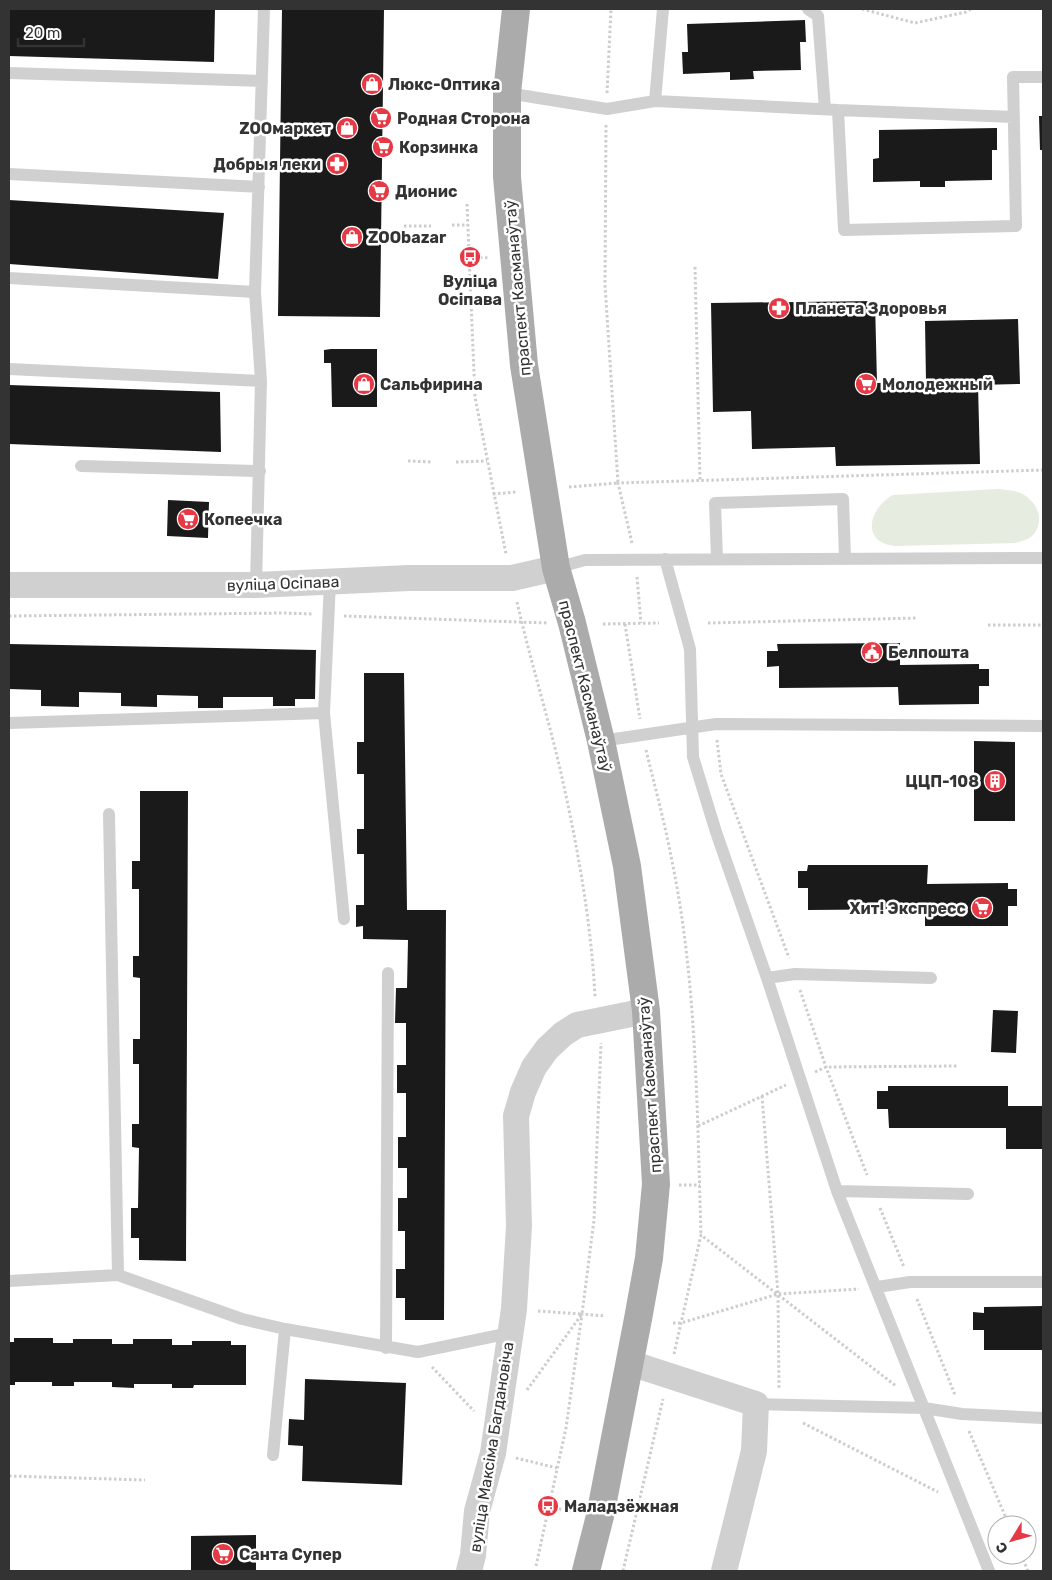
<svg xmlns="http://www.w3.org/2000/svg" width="1052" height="1580" font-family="Rubik,sans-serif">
  <rect width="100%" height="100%" fill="#fff"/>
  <path fill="#e6ecdf" d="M 998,489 C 1004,490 1012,490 1018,492 C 1035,498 1046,518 1034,534 C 1030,539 1022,541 1016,543 L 895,546 C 860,542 869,508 893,495 Z"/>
  <path fill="#1a1a1a" d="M 9,9 L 215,9 L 214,62 L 9,56 Z
    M 282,9 L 384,9 L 380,317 L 278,316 Z
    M 805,20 L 806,42 L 800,42 L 801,70 L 753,71 L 754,79 L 730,80 L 730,72 L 683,74 L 682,52 L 688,52 L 687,24 Z
    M 1039,116 L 1043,116 L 1043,150 L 1040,150 Z
    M 997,128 L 997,150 L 992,150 L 992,180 L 945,181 L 945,187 L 920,187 L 920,181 L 873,182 L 873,159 L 879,158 L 879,130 Z
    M 9,200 L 224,213 L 218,279 L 9,264 Z
    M 875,301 L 877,383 L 926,382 L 925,321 L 1018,319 L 1020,384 L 978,385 L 980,464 L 836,466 L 835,447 L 752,449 L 751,411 L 713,412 L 711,303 Z
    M 331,349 L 377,349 L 377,407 L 332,407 L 331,363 L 324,363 L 324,350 Z
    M 9,385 L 220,392 L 221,452 L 9,444 Z
    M 168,500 L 209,502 L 208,538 L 167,536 Z
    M 900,643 L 900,665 L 979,664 L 979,669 L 989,669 L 989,686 L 979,686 L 979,704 L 899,705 L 898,687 L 779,688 L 779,666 L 767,667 L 767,651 L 778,651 L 777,644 Z
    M 9,644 L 316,650 L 315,699 L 295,699 L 295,706 L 273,706 L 273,697 L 223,697 L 223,708 L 198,708 L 198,696 L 157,695 L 157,707 L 121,706 L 121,693 L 79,692 L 79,707 L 41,706 L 41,690 L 9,689 Z
    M 364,673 L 404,673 L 407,910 L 446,910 L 444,1320 L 405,1320 L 405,1298 L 396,1298 L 396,1269 L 405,1269 L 405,1231 L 398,1231 L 398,1198 L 407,1198 L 407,1168 L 398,1168 L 398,1137 L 406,1137 L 406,1093 L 397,1093 L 397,1065 L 406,1065 L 406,1023 L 395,1023 L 396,988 L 407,988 L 408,940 L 363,939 L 363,926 L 356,927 L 356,905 L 364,905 L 364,854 L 357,854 L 357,829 L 364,829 L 364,774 L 357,774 L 357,742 L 364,742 Z
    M 974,741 L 1015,742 L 1015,821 L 974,821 Z
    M 140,791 L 188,791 L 186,1261 L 139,1260 L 139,1238 L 131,1238 L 131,1208 L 138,1208 L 139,1148 L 132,1147 L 132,1124 L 139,1124 L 139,1064 L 133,1064 L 133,1039 L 140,1039 L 140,978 L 133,977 L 133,956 L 139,956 L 139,889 L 132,889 L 132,861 L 140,861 Z
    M 808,865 L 928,865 L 927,884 L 1008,883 L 1008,889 L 1017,889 L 1017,906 L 1008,906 L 1008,926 L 925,926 L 925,909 L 808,910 L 808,888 L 798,888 L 798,871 L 807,871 Z
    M 993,1010 L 1018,1011 L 1016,1053 L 991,1052 Z
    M 888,1086 L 1008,1086 L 1008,1106 L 1043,1106 L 1043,1149 L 1006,1149 L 1006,1128 L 889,1128 L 888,1109 L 877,1109 L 877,1091 L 888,1091 Z
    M 1043,1306 L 1043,1350 L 984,1350 L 984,1330 L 973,1330 L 973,1312 L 984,1313 L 984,1307 Z
    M 14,1338 L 53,1338 L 53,1343 L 73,1343 L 73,1339 L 112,1339 L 112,1344 L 133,1344 L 133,1339 L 172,1339 L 172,1345 L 192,1345 L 192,1341 L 231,1341 L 231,1345 L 246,1345 L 246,1385 L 194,1385 L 193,1388 L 172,1388 L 172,1384 L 134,1384 L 134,1388 L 112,1387 L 112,1382 L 74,1382 L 74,1386 L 52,1386 L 52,1382 L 15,1382 L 15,1385 L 9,1385 L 9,1342 L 14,1342 Z
    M 305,1379 L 406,1383 L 402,1485 L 302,1481 L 303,1446 L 288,1445 L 289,1419 L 304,1420 Z
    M 256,1535 L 256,1571 L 191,1571 L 191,1536 Z"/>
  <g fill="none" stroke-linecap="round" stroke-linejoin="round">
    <path stroke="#cdcdcd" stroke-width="3" stroke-dasharray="2.5 2.5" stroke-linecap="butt" d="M 862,9 L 915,23 L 966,12 L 971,9
      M 607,93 L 611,9
      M 467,204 L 475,397 L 506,554
      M 452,225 L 468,225
      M 404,226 L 431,226
      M 470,257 L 490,258
      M 695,267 L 700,481
      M 408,461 L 433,462
      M 456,462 L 487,461
      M 569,487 L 618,483 L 605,285 L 606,124
      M 493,494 L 516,492
      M 632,543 L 618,483 L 1043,470
      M 637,577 L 641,623
      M 517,602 C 529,655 545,707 558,760 C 576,838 591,918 595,997
      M 9,616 L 284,613 L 313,614
      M 344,616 L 548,623
      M 708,623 L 918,618
      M 603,624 L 659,623
      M 625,624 L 640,719
      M 988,625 L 1043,625
      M 717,740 L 721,774 L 789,958
      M 646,750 C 655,787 665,824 672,861 C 697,983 697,1111 701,1235
      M 800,990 L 826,1067 L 867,1175
      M 815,1072 L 826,1067 L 958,1066
      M 762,1096 L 778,1294 L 779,1388
      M 698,1126 L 786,1085
      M 679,1185 L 700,1185
      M 880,1208 L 904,1267
      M 917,1299 L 955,1395
      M 538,1311 L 581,1314
      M 673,1323 L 681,1323 L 778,1294 L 859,1289
      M 674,1354 L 701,1235 L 896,1386
      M 432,1367 L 474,1411
      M 527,1390 L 582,1314 L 594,1220 L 601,1043
      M 803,1423 L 938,1492
      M 969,1431 L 1009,1525
      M 516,1458 L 557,1468
      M 9,1476 L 145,1480
      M 549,1507 L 577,1512
      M 1021,1555 L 1028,1571
      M 536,1566 L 566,1428 L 582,1314 L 605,1316
      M 623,1571 L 663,1399"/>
    <path stroke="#d0d0d0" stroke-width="12" d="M 808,9 L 818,16 L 825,109
      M 9,73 L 262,81
      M 507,93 L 607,109 L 655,101 L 838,110 L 844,230 L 1016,226 L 1013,77 L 1043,77
      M 655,101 L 663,9
      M 838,110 L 1014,117
      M 9,174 L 259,187
      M 9,278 L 255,292
      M 9,369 L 261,381
      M 81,466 L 260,471
      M 717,558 L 715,503 L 843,499 L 845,558
      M 665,559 L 690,649 L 693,757 L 716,832 L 767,978 L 837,1191 L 989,1571
      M 556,568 L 585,560 L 1043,558
      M 256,585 L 261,381 L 255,292 L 264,9
      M 324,713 L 344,919
      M 9,723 L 324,713 L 330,582
      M 601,741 L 716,724 L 1043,726
      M 109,814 L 118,1275
      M 767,978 L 795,974 L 931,978
      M 837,1191 L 968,1194
      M 9,1281 L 118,1275 L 242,1319 L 285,1329 L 418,1352 L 510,1333
      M 877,1287 L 910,1282 L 1043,1282
      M 386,1348 L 388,973
      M 756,1404 L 924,1408 L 962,1414 L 1043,1418
      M 273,1455 L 285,1329"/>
    <path stroke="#d0d0d0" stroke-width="26" d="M 9,585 L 256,585 L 409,578 L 512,578 L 556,568
      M 630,1363 L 756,1404 L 754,1451 L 724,1571
      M 469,1571 L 473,1555 L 477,1511 L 493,1453 L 514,1309 L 519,1226 L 516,1116 L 523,1092 L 534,1067 L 547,1049 L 563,1034 L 577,1025 L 646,1011"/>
    <path stroke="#ababab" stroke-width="28" d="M 516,9 L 507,93 L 507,177 L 524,365 L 556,568 L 572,623 L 601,741 L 627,866 L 646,1011 L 656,1184 L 649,1258 L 638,1319 L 600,1516 L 586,1571"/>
  </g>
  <defs>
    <g id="shop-disc" transform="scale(1.125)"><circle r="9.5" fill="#e63946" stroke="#fff"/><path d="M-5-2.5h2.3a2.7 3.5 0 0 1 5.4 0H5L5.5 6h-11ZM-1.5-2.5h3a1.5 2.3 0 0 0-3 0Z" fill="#fff"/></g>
    <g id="supermarket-disc" transform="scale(1.125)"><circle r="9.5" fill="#e63946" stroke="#fff"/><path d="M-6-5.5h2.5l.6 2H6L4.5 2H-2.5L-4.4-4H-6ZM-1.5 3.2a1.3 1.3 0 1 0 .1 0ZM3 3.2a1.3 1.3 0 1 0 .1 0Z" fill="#fff"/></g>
    <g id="pharmacy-disc" transform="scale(1.125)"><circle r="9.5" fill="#e63946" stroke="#fff"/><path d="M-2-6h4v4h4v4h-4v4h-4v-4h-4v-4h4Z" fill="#fff"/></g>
    <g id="bus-disc" transform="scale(1.125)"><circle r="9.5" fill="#e63946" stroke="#fff"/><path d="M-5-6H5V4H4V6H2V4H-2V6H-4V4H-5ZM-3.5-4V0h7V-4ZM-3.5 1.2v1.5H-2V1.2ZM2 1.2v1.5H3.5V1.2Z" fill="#fff"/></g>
    <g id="civic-disc" transform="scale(1.125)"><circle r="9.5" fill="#e63946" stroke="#fff"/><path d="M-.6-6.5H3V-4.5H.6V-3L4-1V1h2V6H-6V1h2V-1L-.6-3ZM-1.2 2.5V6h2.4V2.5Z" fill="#fff"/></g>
    <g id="building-disc" transform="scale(1.125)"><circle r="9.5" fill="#e63946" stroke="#fff"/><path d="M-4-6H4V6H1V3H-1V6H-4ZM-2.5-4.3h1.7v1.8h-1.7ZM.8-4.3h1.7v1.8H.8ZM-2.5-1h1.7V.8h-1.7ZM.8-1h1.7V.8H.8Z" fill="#fff"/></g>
  </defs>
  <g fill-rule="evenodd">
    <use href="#shop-disc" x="372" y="84"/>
    <use href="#supermarket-disc" x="381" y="118"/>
    <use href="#shop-disc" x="347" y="128"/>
    <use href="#supermarket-disc" x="383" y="147"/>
    <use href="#pharmacy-disc" x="337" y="164"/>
    <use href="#supermarket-disc" x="379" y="191"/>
    <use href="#shop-disc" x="352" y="237"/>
    <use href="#bus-disc" x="470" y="257"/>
    <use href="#pharmacy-disc" x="779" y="308"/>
    <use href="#shop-disc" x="364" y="384"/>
    <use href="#supermarket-disc" x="866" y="384"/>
    <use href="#supermarket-disc" x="188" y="519"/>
    <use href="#civic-disc" x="872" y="652"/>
    <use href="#building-disc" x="995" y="781"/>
    <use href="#supermarket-disc" x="982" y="908"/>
    <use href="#bus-disc" x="548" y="1506"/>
    <use href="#supermarket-disc" x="223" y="1554"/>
  </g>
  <g text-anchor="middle" stroke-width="5" stroke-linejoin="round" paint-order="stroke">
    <g font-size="16" font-weight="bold" fill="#333" stroke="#fff" text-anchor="start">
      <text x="388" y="90">Люкс-Оптика</text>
      <text x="397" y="124">Родная Сторона</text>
      <text x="331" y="134" text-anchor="end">ZOOмаркет</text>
      <text x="399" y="153">Корзинка</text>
      <text x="321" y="170" text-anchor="end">Добрыя леки</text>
      <text x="395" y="197">Дионис</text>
      <text x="368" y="243">ZOObazar</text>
      <text x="470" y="287" text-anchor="middle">Вуліца<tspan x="470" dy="18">Осіпава</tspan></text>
      <text x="795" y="314">Планета Здоровья</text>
      <text x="380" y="390">Сальфирина</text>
      <text x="882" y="390">Молодежный</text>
      <text x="204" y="525">Копеечка</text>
      <text x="888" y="658">Белпошта</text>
      <text x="979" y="787" text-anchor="end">ЦЦП-108</text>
      <text x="966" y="914" text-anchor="end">Хит! Экспресс</text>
      <text x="564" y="1512">Маладзёжная</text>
      <text x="239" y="1560">Санта Супер</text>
    </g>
    <g font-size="16" fill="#333" stroke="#fff">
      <text transform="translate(517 288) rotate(-95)" y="6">праспект Касманаўтаў</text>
      <text transform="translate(283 583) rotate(-2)" y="6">вуліца Осіпава</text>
      <text transform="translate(586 686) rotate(76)" y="6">праспект Касманаўтаў</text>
      <text transform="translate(649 1085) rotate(-94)" y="6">праспект Касманаўтаў</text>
      <text transform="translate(491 1447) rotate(-81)" y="6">вуліца Максіма Багдановіча</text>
    </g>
  </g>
  <rect width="1052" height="1580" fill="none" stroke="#333333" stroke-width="20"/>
  <g transform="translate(1012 1540) rotate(233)"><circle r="24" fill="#ffffff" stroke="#adadad"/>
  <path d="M0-4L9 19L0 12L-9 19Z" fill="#e63946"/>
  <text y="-8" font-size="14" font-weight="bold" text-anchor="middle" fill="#333333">С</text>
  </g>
  <path d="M18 38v8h66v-8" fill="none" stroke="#333333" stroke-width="2.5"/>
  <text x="25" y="38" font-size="15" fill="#333333" stroke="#ffffff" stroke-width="4" paint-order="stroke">20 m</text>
</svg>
